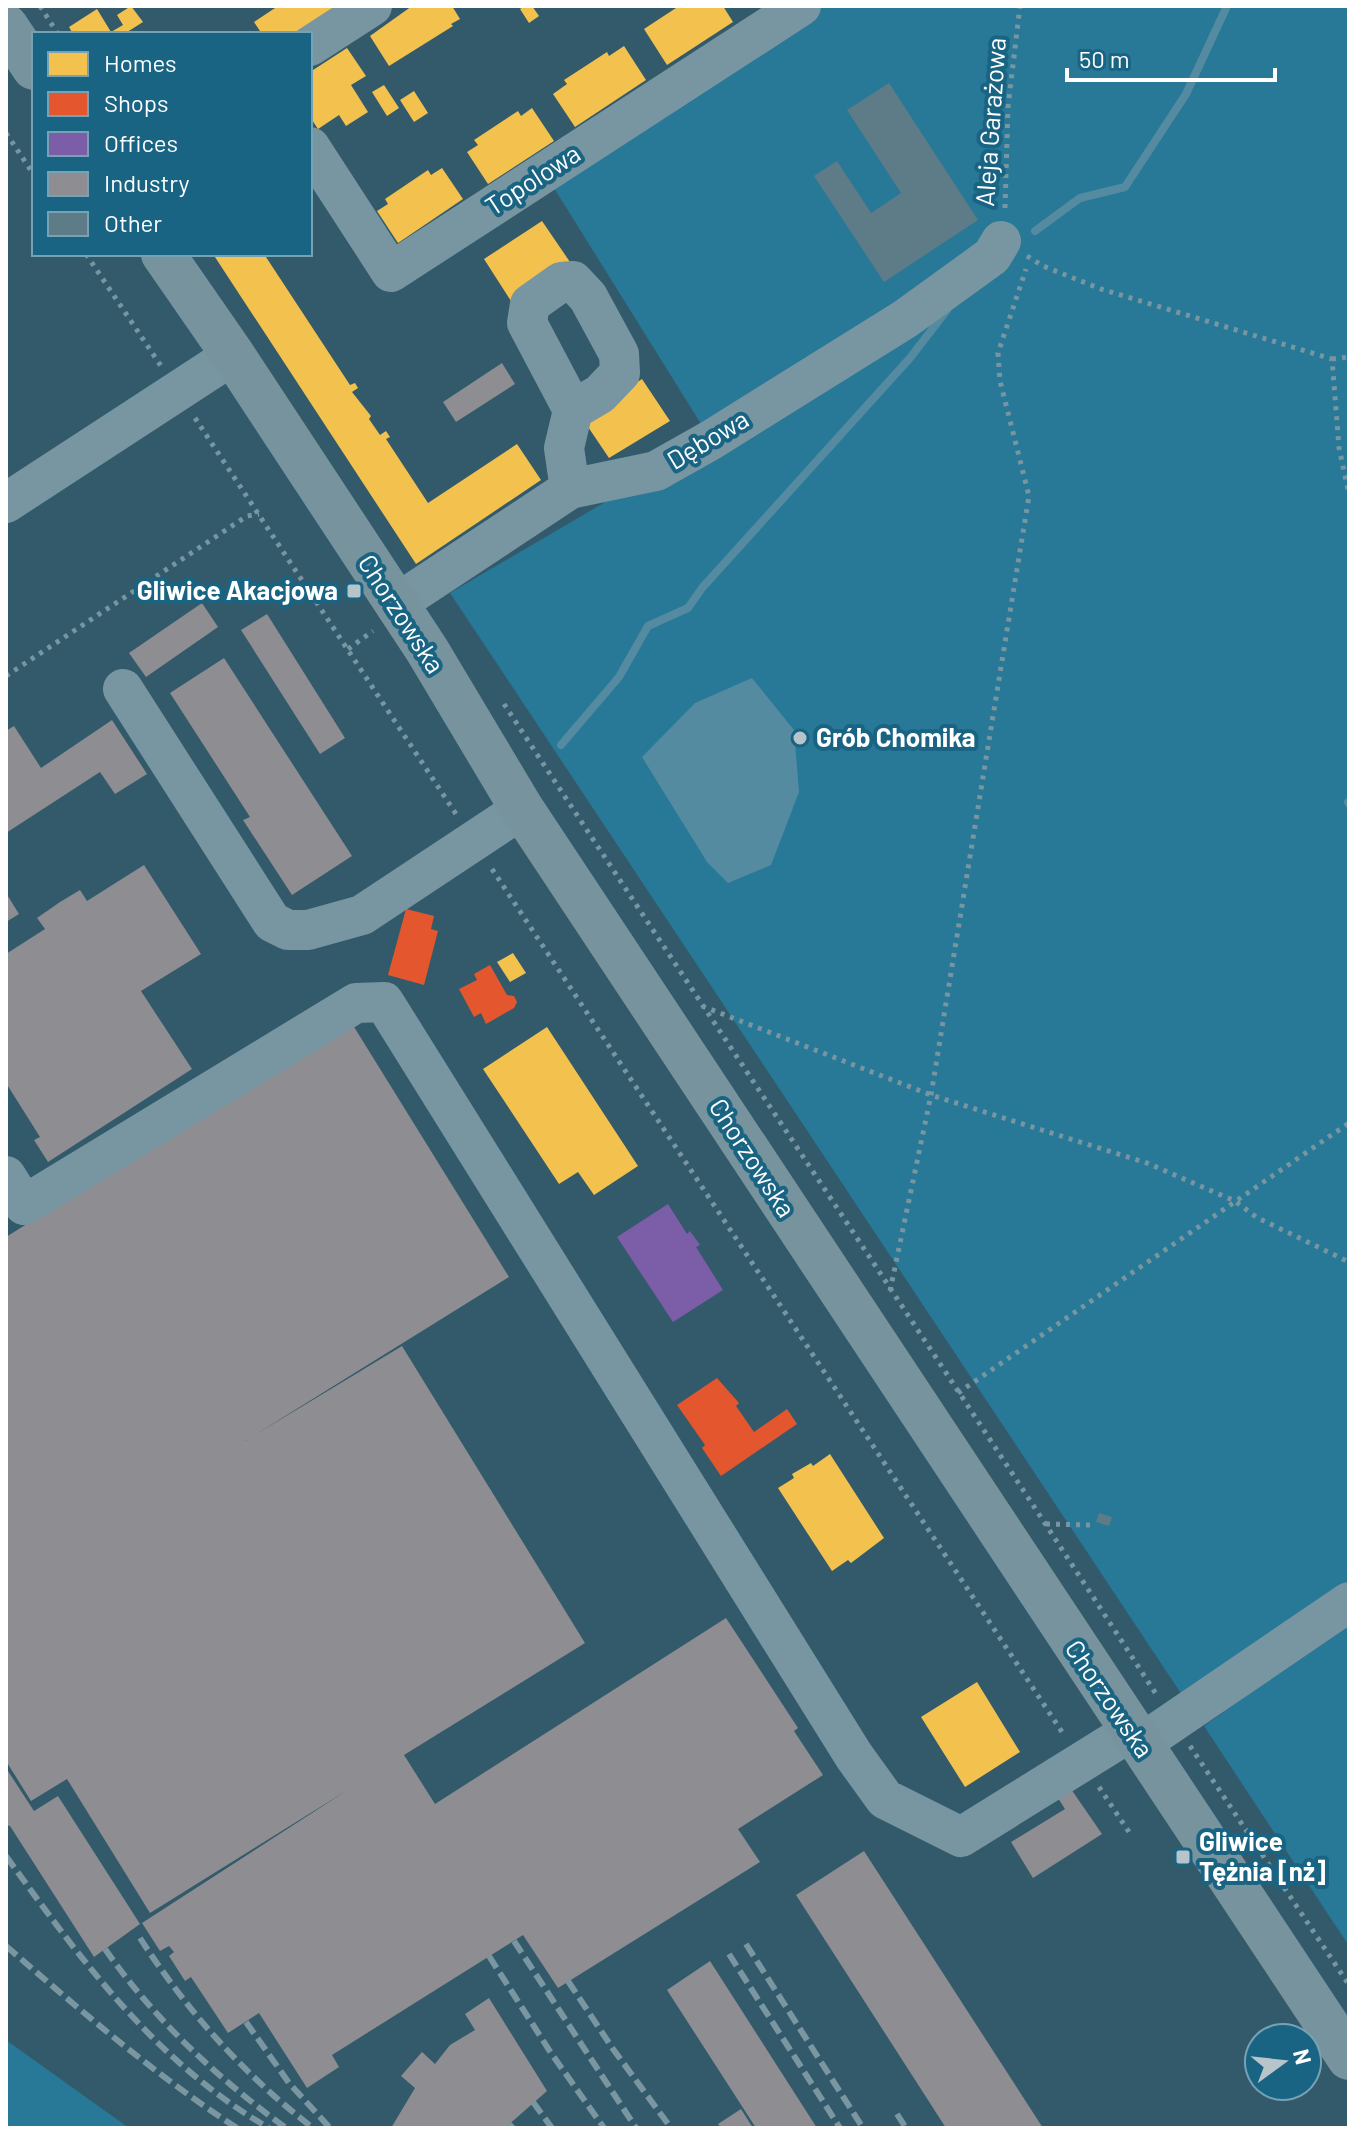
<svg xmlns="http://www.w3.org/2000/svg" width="1355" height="2134" font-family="Barlow,sans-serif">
  <rect width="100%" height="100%" fill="#325a6b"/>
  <path fill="#287897" d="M 820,6 L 1349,6 L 1349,1580 L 1184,1698 L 450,593 L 711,440 L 549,180 Z
    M 1349,1622 L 1349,1946 L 1204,1726 Z
    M 6,2040 L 129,2128 L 6,2128 Z"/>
  <path fill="#558ba1" d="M 752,678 L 794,730 L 799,792 L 771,865 L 728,883 L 707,862 L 642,757 L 695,703 Z"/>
  <path fill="#f2c14e" d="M 131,6 L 143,22 L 124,34 L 73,34 L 69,27 L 97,9 L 111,32 L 123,25 L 117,15 Z
    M 278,6 L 339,6 L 297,34 L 262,34 L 254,22 Z
    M 412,6 L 452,6 L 460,19 L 451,24 L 453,26 L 389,66 L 370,36 Z
    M 525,6 L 532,6 L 539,16 L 529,23 L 520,9 Z
    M 679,6 L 723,6 L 733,22 L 667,65 L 644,29 Z
    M 624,46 L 646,80 L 575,127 L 553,94 L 567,84 L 564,80 L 607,52 L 609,56 Z
    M 347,48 L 366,76 L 351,85 L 368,112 L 346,126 L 339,115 L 318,129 L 310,117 L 310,72 Z
    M 384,85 L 399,108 L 387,116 L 372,92 Z
    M 414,91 L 428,113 L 414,122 L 400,100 Z
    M 532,108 L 554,141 L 488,184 L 467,152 L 478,145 L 474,140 L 518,111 L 521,116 Z
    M 442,168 L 463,199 L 398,243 L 377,211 L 388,204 L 385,199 L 428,170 L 431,175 Z
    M 542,221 L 570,262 L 511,301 L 484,259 Z
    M 213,254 L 264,254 L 350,385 L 355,383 L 358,388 L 352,392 L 371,416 L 369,419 L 380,435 L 386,431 L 390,437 L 386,439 L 428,503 L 517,444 L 541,480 L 416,564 Z
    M 642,379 L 670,421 L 609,458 L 582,418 Z
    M 513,953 L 526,973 L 510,982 L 497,962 Z
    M 547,1027 L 638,1166 L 594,1195 L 578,1172 L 559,1184 L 483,1069 Z
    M 830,1454 L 884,1538 L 851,1563 L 848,1560 L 832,1571 L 778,1488 L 794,1478 L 792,1474 L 811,1463 L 813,1466 Z
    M 977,1682 L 1020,1752 L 965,1787 L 921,1717 Z"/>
  <path fill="#e4572e" d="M 406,909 L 434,916 L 431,929 L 438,931 L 424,985 L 388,975 Z
    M 490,965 L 507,995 L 514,996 L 517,1002 L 514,1008 L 486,1024 L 481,1013 L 474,1017 L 459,989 L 477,980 L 474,974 Z
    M 717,1378 L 739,1403 L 736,1406 L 754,1432 L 787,1409 L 797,1424 L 721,1476 L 702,1448 L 705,1445 L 677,1405 Z"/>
  <path fill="#7b5ea7" d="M 668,1204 L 687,1234 L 690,1231 L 700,1245 L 696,1247 L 723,1290 L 673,1322 L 617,1237 Z"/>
  <path fill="#8d8d92" d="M 502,363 L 515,384 L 456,422 L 443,402 Z
    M 202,603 L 218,627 L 146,677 L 129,653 Z
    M 267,614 L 345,738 L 320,754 L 241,630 Z
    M 224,658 L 352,856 L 292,895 L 243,820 L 250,817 L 170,693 Z
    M 112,720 L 147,774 L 115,794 L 100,772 L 6,833 L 6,731 L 14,726 L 41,768 Z
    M 144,865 L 201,954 L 141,991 L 192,1069 L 48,1162 L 34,1140 L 40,1137 L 6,1083 L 6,954 L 45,929 L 37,918 L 60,902 L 80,890 L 87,901 Z
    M 6,893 L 19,914 L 6,922 Z
    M 351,1022 L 509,1277 L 245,1441 L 402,1346 L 585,1643 L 404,1755 L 435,1804 L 726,1618 L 798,1728 L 794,1731 L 823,1775 L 738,1829 L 760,1862 L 558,1988 L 523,1935 L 332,2055 L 339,2067 L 307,2088 L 259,2013 L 228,2033 L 191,1977 L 185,1981 L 169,1956 L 174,1952 L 169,1946 L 160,1951 L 142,1923 L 346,1791 L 150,1913 L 67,1779 L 31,1801 L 6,1761 L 6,1237 Z
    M 6,1768 L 34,1811 L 58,1796 L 140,1924 L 94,1957 L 10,1826 L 6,1825 Z
    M 1071,1789 L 1102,1834 L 1033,1878 L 1011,1842 L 1065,1809 L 1058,1798 Z
    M 864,1851 L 1043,2128 L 946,2128 L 796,1895 Z
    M 710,1961 L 817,2128 L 756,2128 L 667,1990 Z
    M 489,1998 L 547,2091 L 505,2128 L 391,2128 L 415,2088 L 401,2076 L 422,2052 L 435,2064 L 450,2045 L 475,2030 L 465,2014 Z
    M 741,2109 L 753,2128 L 721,2128 L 718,2124 Z"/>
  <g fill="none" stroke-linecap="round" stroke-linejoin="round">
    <path stroke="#558ba1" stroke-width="8" d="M 1035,231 L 1080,198 L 1125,187 L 1186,94 L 1227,6
      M 561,745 L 619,677 L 648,626 L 688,608 L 702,588 L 910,358 L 947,310
      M 1348,802 L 1349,804"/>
  </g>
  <path fill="#5d7c88" d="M 889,83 L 978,220 L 884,282 L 814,176 L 837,161 L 871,213 L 901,193 L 847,110 Z
    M 1099,1513 L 1112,1517 L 1109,1526 L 1096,1522 Z"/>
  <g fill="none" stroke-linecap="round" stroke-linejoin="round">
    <path stroke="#7896a1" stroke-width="5" stroke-dasharray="4 6" stroke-linecap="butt" d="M 40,6 L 58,34
      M 6,133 L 34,175
      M 1005,208 L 1008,107 L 1020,6
      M 86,254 L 161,366
      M 1027,256 L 1043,266 L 1101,289 L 1332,359 L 1339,448 L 1349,494
      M 1332,359 L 1349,357
      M 195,418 L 456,814
      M 348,649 L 373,631
      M 6,676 L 247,516 L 259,514
      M 504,704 C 721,1035 942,1363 1156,1694
      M 492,869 L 1064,1735
      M 702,1006 L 931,1095 L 1147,1163 L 1235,1201 L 1256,1217 L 1349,1262
      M 890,1291 L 931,1095 L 1029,496 L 1000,381 L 998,353 L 1026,269
      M 958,1393 L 1349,1123
      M 1046,1524 L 1091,1525
      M 1190,1746 L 1349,1985
      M 1099,1787 L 1129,1832"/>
    <path stroke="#7896a1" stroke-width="40" d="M 310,46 L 372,6
      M 310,147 L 391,272 L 801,6
      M 570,489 L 564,448 L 573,410 L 527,323 L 530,304 L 561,282 L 573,281 L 588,297 L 619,354 L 620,373 L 600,394 L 573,410
      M 6,503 L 233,355
      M 396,604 L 570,489 L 656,471 L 711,440 L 905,319 L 992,256 L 1001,241
      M 123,689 L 272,922 L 288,930 L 308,930 L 362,915 L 522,809
      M 6,1176 L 24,1205 L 356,1003 L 384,1002 L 854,1756 L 885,1799 L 961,1837 L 1130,1732
      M 1139,1745 L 1349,1602"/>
    <path stroke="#77949e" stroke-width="44" d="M 6,26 L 34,68
      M 163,254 L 233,355 L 427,650 L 522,809 L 1349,2058"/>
    <path stroke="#7996a1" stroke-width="6" stroke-dasharray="14 6" stroke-linecap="butt" d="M 6,1856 C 81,1960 156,2063 269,2128
      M 140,1938 C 187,2011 244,2075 313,2128
      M 514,1941 L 636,2128
      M 746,1944 L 863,2128
      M 6,1946 C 80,2010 155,2075 237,2128
      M 105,1949 C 155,2020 216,2077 286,2128
      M 729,1954 L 840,2128
      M 489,1956 L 551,2053 L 604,2128
      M 568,1981 L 613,2049 L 671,2128
      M 246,2022 L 289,2083 L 330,2128
      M 533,2102 L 552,2128
      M 897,2114 L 906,2128
      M 509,2124 L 513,2128"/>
  </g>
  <g fill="#b7c5cb" stroke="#1a6483" stroke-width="3">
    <rect x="346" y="583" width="16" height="16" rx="4"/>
    <circle cx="800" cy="738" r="8"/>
    <rect x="1175" y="1849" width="16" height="16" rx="4"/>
  </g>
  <g text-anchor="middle" stroke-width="8" stroke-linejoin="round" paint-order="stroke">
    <g font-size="26" fill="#fff" stroke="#1a6483">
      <text transform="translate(991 122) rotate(-86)" y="9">Aleja Garażowa</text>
      <text transform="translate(533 180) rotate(-33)" y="9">Topolowa</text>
      <text transform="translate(708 440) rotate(-31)" y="9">Dębowa</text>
      <text transform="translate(401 614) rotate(57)" y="9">Chorzowska</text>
      <text transform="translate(752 1158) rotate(57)" y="9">Chorzowska</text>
      <text transform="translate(1109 1699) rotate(56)" y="9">Chorzowska</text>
    </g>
    <g font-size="26" font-weight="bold" fill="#fff" stroke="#1a6483" text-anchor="start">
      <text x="338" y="600" text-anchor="end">Gliwice Akacjowa</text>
      <text x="816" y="747">Grób Chomika</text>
      <text x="1199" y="1851">Gliwice<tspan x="1199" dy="30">Tężnia [nż]</tspan></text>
    </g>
  </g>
  <rect width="1355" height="2134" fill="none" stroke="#ffffff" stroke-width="16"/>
  <rect x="32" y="32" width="280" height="224" fill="#1a6483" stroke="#76a2b5" stroke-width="2"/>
  <rect x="48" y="52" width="40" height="24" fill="#f2c14e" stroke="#76a2b5" stroke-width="2"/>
  <text x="104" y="72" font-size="24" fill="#ffffff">Homes</text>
  <rect x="48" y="92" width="40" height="24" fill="#e4572e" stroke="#76a2b5" stroke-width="2"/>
  <text x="104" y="112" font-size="24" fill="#ffffff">Shops</text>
  <rect x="48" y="132" width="40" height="24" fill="#7b5ea7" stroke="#76a2b5" stroke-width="2"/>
  <text x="104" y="152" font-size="24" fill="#ffffff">Offices</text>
  <rect x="48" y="172" width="40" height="24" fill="#8d8d92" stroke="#76a2b5" stroke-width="2"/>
  <text x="104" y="192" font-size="24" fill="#ffffff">Industry</text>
  <rect x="48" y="212" width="40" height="24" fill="#5d7c88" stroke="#76a2b5" stroke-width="2"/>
  <text x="104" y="232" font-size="24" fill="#ffffff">Other</text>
  <g transform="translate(1283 2062) rotate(75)"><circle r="38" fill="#1a6483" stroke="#76a2b5" stroke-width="2"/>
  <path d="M0-6L14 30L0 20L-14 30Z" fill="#b7c5cb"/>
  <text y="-12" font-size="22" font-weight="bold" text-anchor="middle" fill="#ffffff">N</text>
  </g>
  <path d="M1067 68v12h208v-12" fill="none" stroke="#ffffff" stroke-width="4"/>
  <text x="1079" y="68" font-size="24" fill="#ffffff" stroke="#1a6483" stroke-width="6" paint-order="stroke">50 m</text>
</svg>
